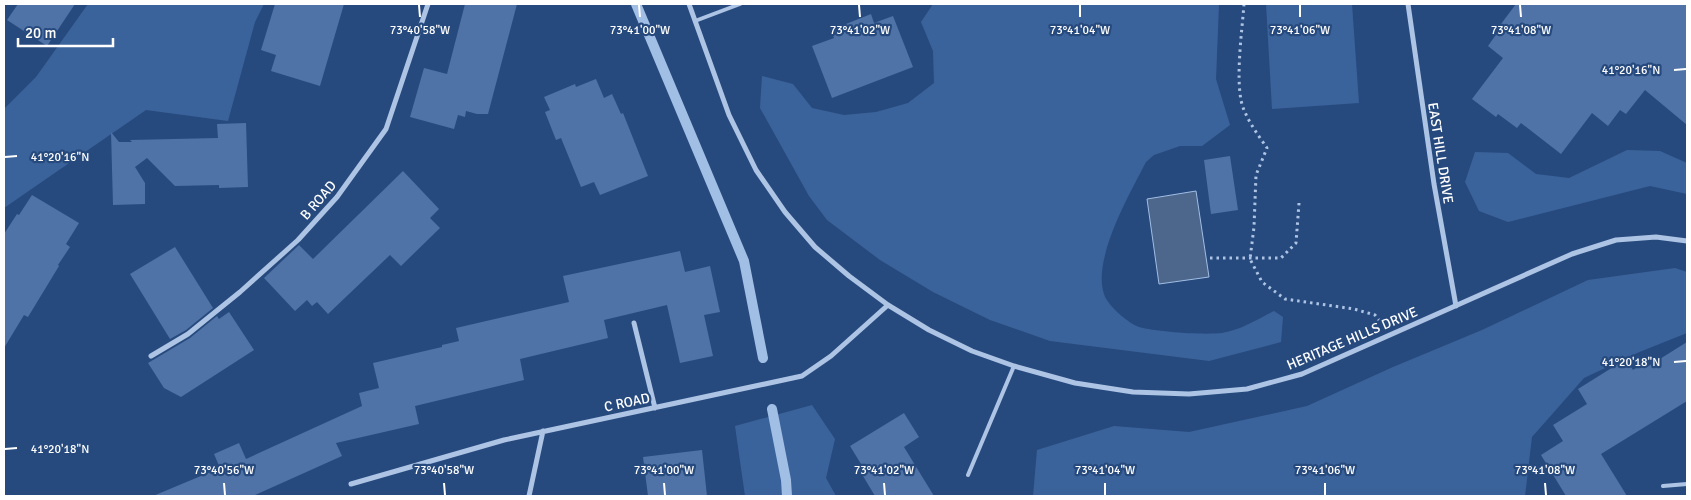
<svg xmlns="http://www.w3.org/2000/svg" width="1691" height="500" font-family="Signika,sans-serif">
  <rect width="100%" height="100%" fill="#274a7e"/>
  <path fill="#3b639b" d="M 88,4 L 264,4 L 255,22 L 228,121 L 146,110 L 4,208 L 4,109 L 36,77 Z
    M 933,4 L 1219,4 L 1216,79 L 1230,125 L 1202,146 L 1180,146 L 1154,155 L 1146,162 C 1130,193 1092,259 1104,294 C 1107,305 1128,323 1139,327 C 1157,332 1203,335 1222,333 C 1241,330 1258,319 1274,311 L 1283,317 L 1281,342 L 1209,361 L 1050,341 L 990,320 L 933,292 L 880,260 L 827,220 L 809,196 L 760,108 L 762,76 L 793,84 L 812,108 L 844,115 L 876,112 L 908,103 L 934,83 L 933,51 L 921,22 Z
    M 1266,4 L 1352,4 L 1359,103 L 1272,109 Z
    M 1627,150 L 1660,151 L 1687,163 L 1687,194 L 1650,186 L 1508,222 L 1479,211 L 1465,182 L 1475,152 L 1508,153 L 1536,174 L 1569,178 Z
    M 1675,268 L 1687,272 L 1687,333 L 1637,353 L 1584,378 L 1532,437 L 1525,496 L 1033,496 L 1037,450 L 1114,426 L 1189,432 L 1307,406 L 1393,367 L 1482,330 L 1588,280 Z
    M 812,405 L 835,439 L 826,478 L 836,496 L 745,496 L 735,426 Z"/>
  <path fill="#4d668c" stroke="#a1bee5" d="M 1196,191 L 1209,277 L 1159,284 L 1147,199 Z"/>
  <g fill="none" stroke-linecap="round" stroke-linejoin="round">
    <path stroke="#a1bee5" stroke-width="10" d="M 636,4 L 744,261 L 763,358
      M 772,409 L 786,480 L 787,496"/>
  </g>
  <path fill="#4f73a6" d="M 18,4 L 75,4 L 47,46 L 7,20 Z
    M 275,4 L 344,4 L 320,86 L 271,71 L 276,55 L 261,50 Z
    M 465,4 L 517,4 L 488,114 L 477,114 L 466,111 L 465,117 L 458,115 L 454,129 L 410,117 L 424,68 L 447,74 Z
    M 1516,4 L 1687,4 L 1687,125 L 1645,90 L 1626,114 L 1620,110 L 1608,126 L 1592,113 L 1561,154 L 1521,123 L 1517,128 L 1498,114 L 1496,117 L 1472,99 L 1503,58 L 1488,46 L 1500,29 L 1498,28 Z
    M 871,14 L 874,23 L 893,16 L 913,67 L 832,98 L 812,46 L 834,38 L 831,30 Z
    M 596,79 L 604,98 L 612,94 L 621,114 L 623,113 L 648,176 L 600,195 L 594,182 L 581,187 L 561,138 L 556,140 L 545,112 L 550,110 L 544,97 L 575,84 L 576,87 Z
    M 246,123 L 248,187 L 219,188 L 219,185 L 175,186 L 147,158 L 135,167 L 145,183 L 145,204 L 113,205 L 111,132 L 119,142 L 132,142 L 130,140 L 218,138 L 217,124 Z
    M 1230,156 L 1238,210 L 1211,214 L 1204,160 Z
    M 403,171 L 439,209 L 430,218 L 440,228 L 401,266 L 390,255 L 328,314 L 317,302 L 312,306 L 307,300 L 295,311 L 264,278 L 299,245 L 313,259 Z
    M 32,195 L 79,223 L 66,244 L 70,247 L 58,265 L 59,266 L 28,317 L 24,315 L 4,348 L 4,234 L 17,214 L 19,215 Z
    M 175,247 L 213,308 L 186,330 L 170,339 L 130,274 Z
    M 680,251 L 685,272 L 710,266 L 720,312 L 704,315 L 713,356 L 680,363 L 667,305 L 604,320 L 608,338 L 520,359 L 524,380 L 415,406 L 419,424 L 336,443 L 342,456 L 253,496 L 153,496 L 220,468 L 214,454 L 239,443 L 246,459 L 362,406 L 359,393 L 379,388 L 373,363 L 442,347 L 442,345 L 459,341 L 456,328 L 569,302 L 563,276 Z
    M 229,312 L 254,350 L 181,397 L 164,388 L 148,363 L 190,338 L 217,316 L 219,319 Z
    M 1687,342 L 1687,401 L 1601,454 L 1627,496 L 1566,496 L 1541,455 L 1563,441 L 1553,425 L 1587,404 L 1578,389 L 1626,359 L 1633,370 L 1645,362 L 1647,367 Z
    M 904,413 L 919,437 L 904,447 L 934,496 L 875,496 L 857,466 L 861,464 L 850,446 Z
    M 702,450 L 707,496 L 648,496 L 643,457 Z"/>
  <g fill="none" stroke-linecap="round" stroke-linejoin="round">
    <path stroke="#adc4e5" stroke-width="3" stroke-dasharray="2.5 4" stroke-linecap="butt" d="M 1244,4 C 1242,31 1236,74 1241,100 C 1244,116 1258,135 1267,148 L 1256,175 L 1254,227 L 1250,259 L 1262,282 L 1285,299 L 1354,309 L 1375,315 L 1379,320
      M 1210,258 L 1281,258 L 1296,243 L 1299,203"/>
    <path stroke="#adc4e5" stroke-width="4" d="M 695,21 L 740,4
      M 968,475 L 1014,366
      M 1663,486 L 1687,484"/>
    <path stroke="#adc4e5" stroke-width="5" d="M 689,4 L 729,115 L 756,170 L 785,212 L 815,247 L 849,276 L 888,305 L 929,330 L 972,351 L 1014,366 L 1075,383 L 1133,392 L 1189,394 L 1247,389 L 1302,374 L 1572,254 L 1616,240 L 1656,237 L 1687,241
      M 1408,4 L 1434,184 L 1456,306
      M 634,323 L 655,408
      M 151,356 L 188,334 L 240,292 L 298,240 L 337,197 L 386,129 L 428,4
      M 351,484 L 504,440 L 802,376 L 831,356 L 888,305
      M 529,496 L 543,431"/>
  </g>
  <path fill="none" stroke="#fff" stroke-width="2" d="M 419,5 L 420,17M 639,5 L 640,17M 859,5 L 860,17M 1080,5 L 1080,17M 1300,5 L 1300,17M 1520,5 L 1521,17M 1674,70 L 1686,69M 5,157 L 17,156M 1674,362 L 1686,361M 5,449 L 17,448M 224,483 L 225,495M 444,483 L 445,495M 664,483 L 665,495M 884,483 L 885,495M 1105,483 L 1105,495M 1325,483 L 1325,495M 1545,483 L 1546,495"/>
  <g text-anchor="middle" stroke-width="4.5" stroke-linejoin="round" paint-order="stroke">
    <g font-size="14" fill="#fff" stroke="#274a7e">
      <text transform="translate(1441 153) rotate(81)" y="5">EAST HILL DRIVE</text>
      <text transform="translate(318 200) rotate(-49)" y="5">B ROAD</text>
      <text transform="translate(1352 338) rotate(-23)" y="5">HERITAGE HILLS DRIVE</text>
      <text transform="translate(627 402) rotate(-12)" y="5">C ROAD</text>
    </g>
  </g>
  <g font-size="12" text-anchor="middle" fill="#fff" stroke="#274a7e" stroke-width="4.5" stroke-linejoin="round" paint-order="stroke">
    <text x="420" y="34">73°40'58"W</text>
    <text x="640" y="34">73°41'00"W</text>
    <text x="860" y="34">73°41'02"W</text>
    <text x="1080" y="34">73°41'04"W</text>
    <text x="1300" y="34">73°41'06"W</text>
    <text x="1521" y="34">73°41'08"W</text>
    <text x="1631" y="74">41°20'16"N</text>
    <text x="60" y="161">41°20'16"N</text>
    <text x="1631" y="366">41°20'18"N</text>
    <text x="60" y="453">41°20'18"N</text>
    <text x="224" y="474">73°40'56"W</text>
    <text x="444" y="474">73°40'58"W</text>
    <text x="664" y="474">73°41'00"W</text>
    <text x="884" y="474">73°41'02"W</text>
    <text x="1105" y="474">73°41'04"W</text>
    <text x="1325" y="474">73°41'06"W</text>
    <text x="1545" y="474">73°41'08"W</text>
  </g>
  <rect width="1691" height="500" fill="none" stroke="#ffffff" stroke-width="10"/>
  <path d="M18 38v8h95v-8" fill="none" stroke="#ffffff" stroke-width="2.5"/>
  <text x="25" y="38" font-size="15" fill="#ffffff" stroke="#274a7e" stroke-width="4" paint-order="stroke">20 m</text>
</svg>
